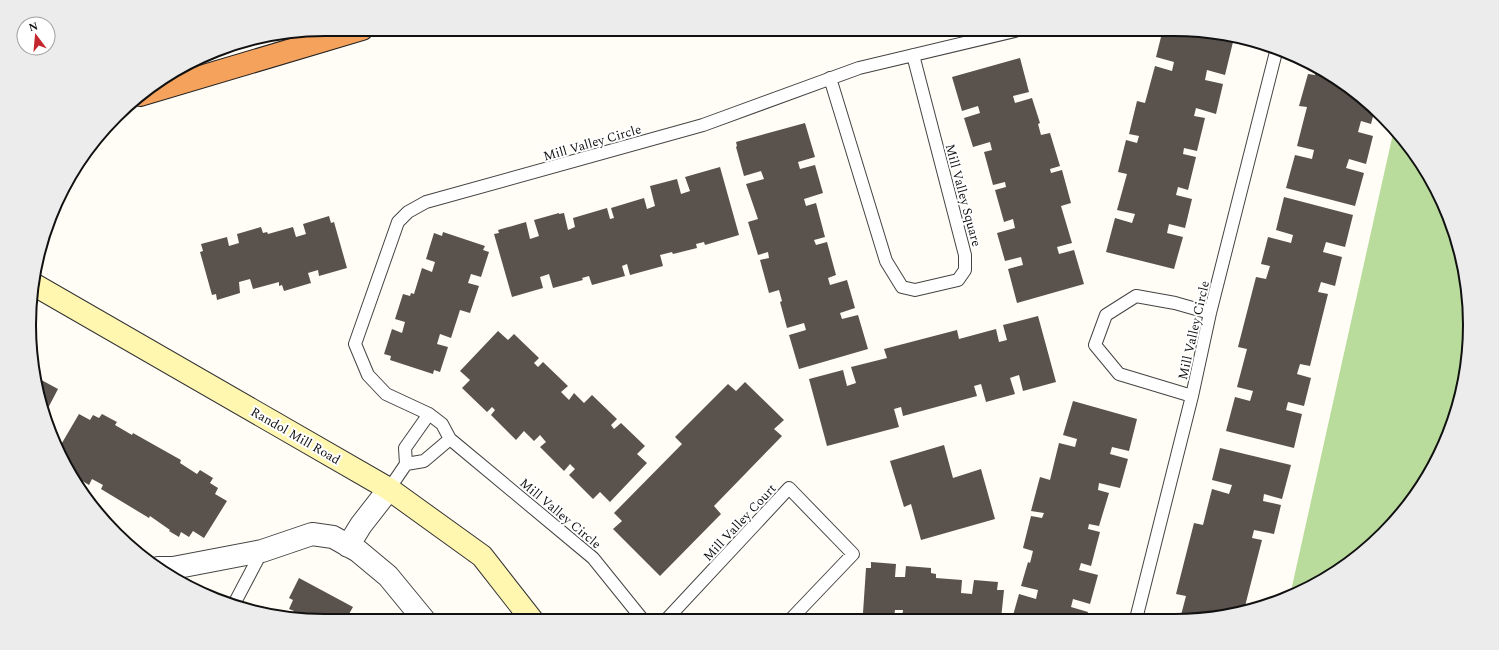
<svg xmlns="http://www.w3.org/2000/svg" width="1499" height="650" font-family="Spectral,serif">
  <rect width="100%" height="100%" fill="#fffdf5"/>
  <path fill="#b9dc9c" d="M 1394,129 L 1409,145 L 1440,194 L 1460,249 L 1469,306 L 1467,364 L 1454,420 L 1420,490 L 1369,548 L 1298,592 L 1291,591 Z"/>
  <path fill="#5a524d" d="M 1163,29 L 1174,29 L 1191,32 L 1233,42 L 1225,75 L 1207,70 L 1205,80 L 1223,84 L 1216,114 L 1196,108 L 1194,116 L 1205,118 L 1197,151 L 1184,148 L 1183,154 L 1196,157 L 1188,190 L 1178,187 L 1176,195 L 1192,199 L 1185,228 L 1169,224 L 1167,233 L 1183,237 L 1174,269 L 1106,252 L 1115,218 L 1132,223 L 1135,214 L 1117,210 L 1127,174 L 1118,172 L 1126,140 L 1137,143 L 1139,136 L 1129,134 L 1137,101 L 1145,103 L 1155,66 L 1172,71 L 1174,62 L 1156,57 Z
    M 1020,58 L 1029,92 L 1013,96 L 1015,103 L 1032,98 L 1040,123 L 1038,124 L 1041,135 L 1050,133 L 1060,166 L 1050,169 L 1051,173 L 1062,170 L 1071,203 L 1061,206 L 1072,243 L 1057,247 L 1059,254 L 1074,250 L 1084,284 L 1017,303 L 1008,269 L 1023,265 L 1021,257 L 1005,261 L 997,233 L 1015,228 L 1013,219 L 1004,222 L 995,190 L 1006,187 L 1005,182 L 993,185 L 984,152 L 992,150 L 990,142 L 973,147 L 964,118 L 980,113 L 978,106 L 962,111 L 952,77 Z
    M 1310,63 L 1322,69 L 1369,103 L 1375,109 L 1371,124 L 1361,121 L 1358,132 L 1373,136 L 1366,164 L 1349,159 L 1346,168 L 1364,173 L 1355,206 L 1286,188 L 1295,155 L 1312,159 L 1314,150 L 1297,146 L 1307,107 L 1299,106 L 1308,74 L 1315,75 L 1317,69 L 1309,68 Z
    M 805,123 L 815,157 L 798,162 L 800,169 L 815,165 L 823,193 L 804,199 L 806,206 L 816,203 L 825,237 L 814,240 L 816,245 L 827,242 L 836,275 L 828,278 L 830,285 L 847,280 L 855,308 L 840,313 L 842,319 L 858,315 L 868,349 L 799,369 L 789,335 L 806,330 L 804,323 L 787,328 L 780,302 L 782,301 L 779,290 L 769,293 L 760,260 L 769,258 L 768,252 L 758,255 L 748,222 L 758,219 L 746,184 L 764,179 L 761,171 L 744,176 L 736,147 L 737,146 L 736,142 Z
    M 720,167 L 739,235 L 705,245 L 704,242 L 696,244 L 697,248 L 673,254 L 672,252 L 660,255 L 663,266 L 630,275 L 627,264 L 622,266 L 625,276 L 592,285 L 589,276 L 582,278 L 583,280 L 553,288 L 549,274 L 540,277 L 543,288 L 512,297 L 494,234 L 499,233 L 498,230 L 526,222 L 530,239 L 539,236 L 534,220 L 559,213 L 559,214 L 564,213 L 568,230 L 575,227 L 573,218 L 607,208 L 610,219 L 614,218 L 611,208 L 644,198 L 647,209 L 655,206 L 650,186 L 677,179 L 681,194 L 690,191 L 685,177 Z
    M 1284,197 L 1353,215 L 1345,247 L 1326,242 L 1323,252 L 1342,257 L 1335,286 L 1321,282 L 1318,292 L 1328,294 L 1310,366 L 1300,364 L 1297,374 L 1311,378 L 1304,406 L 1288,402 L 1286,410 L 1302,414 L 1294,448 L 1226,431 L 1235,397 L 1250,401 L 1253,391 L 1237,387 L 1247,349 L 1238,347 L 1256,277 L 1266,279 L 1270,266 L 1261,264 L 1268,237 L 1291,243 L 1293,235 L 1276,230 Z
    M 329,216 L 331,223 L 334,222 L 347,268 L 319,276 L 318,270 L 308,273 L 311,283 L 284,291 L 282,285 L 279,286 L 279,282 L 253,289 L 250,279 L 239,282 L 240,293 L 217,300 L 216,294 L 212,295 L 200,252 L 203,251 L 201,244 L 227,237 L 229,246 L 239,243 L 237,234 L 261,227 L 263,233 L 267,232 L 268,234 L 293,227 L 296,237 L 306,234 L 303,224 Z
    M 443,232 L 485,246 L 483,250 L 489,252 L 481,277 L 471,274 L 468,283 L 479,286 L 470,313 L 460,310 L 451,338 L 440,334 L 437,344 L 448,347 L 440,372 L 434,370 L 433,374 L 390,360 L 391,356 L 384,354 L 392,329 L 402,333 L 405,322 L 395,319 L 403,294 L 410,296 L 411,293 L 414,294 L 422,268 L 432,272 L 435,262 L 426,259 L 434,233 L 442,236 Z
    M 1038,316 L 1056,382 L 1023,391 L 1019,375 L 1010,378 L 1015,394 L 986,402 L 981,384 L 974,386 L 977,396 L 903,416 L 901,407 L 894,409 L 899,427 L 827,446 L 809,379 L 843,370 L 847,386 L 856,383 L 851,367 L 887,358 L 884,349 L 957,330 L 959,339 L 996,329 L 999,342 L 1007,340 L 1003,325 Z
    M 498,331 L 508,340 L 514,334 L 539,358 L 534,363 L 538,367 L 543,362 L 568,386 L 561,392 L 569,400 L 574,393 L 584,403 L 592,395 L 617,419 L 611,425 L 614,429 L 621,423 L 645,446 L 637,454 L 647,463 L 610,502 L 600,492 L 593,499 L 569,475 L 575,469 L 570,464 L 564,471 L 540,447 L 546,442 L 540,435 L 534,441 L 524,431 L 516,440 L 491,415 L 495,410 L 492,407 L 487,412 L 462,388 L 470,380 L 460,371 Z
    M 34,376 L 58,389 L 46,412 L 35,383 Z
    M 745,382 L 784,420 L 774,429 L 782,436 L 714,506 L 721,514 L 660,576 L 613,529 L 622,521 L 614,513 L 682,444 L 675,437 L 728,384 L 736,391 Z
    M 1073,401 L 1137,419 L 1129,451 L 1112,447 L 1110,454 L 1128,459 L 1120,488 L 1099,483 L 1098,490 L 1109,493 L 1099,526 L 1089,524 L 1088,529 L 1100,532 L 1091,566 L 1081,563 L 1079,570 L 1098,575 L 1090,604 L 1073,599 L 1071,607 L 1088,612 L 1086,619 L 1012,619 L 1019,594 L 1036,599 L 1038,590 L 1021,586 L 1028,562 L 1030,563 L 1033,551 L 1023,548 L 1031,516 L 1042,518 L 1044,513 L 1031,511 L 1040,477 L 1050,480 L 1059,443 L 1075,447 L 1077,439 L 1063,435 Z
    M 79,414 L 90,420 L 93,415 L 99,418 L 102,414 L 117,422 L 115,425 L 132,435 L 133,433 L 181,460 L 180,463 L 197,474 L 200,470 L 213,478 L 210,483 L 218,488 L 215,494 L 227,501 L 204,538 L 193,531 L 189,537 L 181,532 L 179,537 L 169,531 L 170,530 L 150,516 L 149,518 L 101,489 L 103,485 L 92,479 L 89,485 L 69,473 L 71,469 L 66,465 L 68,460 L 62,457 L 59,448 Z
    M 944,445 L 953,478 L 981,469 L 995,519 L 921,540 L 911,504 L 904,507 L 890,461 Z
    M 1220,448 L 1291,465 L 1282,499 L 1264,494 L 1263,501 L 1281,505 L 1274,534 L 1254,530 L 1252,538 L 1262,540 L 1244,610 L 1240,611 L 1234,610 L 1234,613 L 1213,618 L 1180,619 L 1186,596 L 1176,594 L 1194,523 L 1203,525 L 1212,489 L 1229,494 L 1232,485 L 1212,480 Z
    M 871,562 L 896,564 L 895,577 L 905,577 L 906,566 L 931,568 L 931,573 L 936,574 L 936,578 L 962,580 L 961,593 L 972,594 L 974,580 L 998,582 L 997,590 L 1004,590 L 1001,619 L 902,619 L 903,610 L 895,610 L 894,619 L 866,619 L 867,613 L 863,613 L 866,568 L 871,568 Z
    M 299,578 L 353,607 L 345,621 L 325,621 L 292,616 L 294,611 L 289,609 L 293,600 L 289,598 Z"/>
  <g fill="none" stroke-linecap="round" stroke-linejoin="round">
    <g stroke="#444" stroke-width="14">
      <path id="lane" d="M 830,78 L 886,261 L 902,287 L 915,290 L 958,280 L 965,270 L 965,255 L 913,55
        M 1192,396 L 1119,374 L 1095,345 L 1106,315 L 1136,296 L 1175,303 L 1210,313
        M 406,464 L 424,461 L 450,439
        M 389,489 L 406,464 L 405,448 L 429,414
        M 233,606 L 262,551
        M 1136,619 L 1192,396 L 1210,313 L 1277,48
        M 643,620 L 593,558 L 450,439 L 442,424 L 429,414 L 386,394 L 368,375 L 355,344 L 398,222 L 408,212 L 426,202 L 703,125 L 859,68 L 1023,29
        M 666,620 L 789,488 L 853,554 L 790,620"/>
    </g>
    <g stroke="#444" stroke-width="24">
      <path id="street" d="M 348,546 L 361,525 L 389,489
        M 158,568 L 173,568 L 262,551 L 312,534 L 333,537 L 358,551 L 388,576 L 425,621"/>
    </g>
    <g stroke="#333" stroke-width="24">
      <path id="secondary" d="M 33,284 L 389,489 L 482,556 L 532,620"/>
    </g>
    <g stroke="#222" stroke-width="24">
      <path id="highway" d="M 140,95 L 362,29"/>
    </g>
    <use href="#lane" stroke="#fff" stroke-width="12"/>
    <use href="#street" stroke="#fff" stroke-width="22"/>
    <use href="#secondary" stroke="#fff6b0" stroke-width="22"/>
    <use href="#highway" stroke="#f5a25d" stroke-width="22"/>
  </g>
  <g text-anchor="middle" stroke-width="4" stroke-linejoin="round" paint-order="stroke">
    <g font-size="13" fill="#111" stroke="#fff">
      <text transform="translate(592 142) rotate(-16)" y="5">Mill Valley Circle</text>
      <text transform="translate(964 195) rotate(75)" y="5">Mill Valley Square</text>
      <text transform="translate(1193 330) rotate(-77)" y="5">Mill Valley Circle</text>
      <text transform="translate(296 435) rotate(30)" y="5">Randol Mill Road</text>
      <text transform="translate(561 513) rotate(40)" y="5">Mill Valley Circle</text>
      <text transform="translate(739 522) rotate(-47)" y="5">Mill Valley Court</text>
    </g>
  </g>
  <path d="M0 0H1499V650H0ZM325 36H1174A289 289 0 0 1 1463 325V325A289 289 0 0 1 1174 614H325A289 289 0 0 1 36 325V325A289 289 0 0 1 325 36Z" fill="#ececec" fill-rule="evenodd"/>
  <path fill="none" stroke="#111" stroke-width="2" d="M325 36H1174A289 289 0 0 1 1463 325V325A289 289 0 0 1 1174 614H325A289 289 0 0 1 36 325V325A289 289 0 0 1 325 36Z"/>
  <g transform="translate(36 36) rotate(344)"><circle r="19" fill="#ffffff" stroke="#a0a0a0"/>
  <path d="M0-3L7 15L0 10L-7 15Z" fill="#c4262e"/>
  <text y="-6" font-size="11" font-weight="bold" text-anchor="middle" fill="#111111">N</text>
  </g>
</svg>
